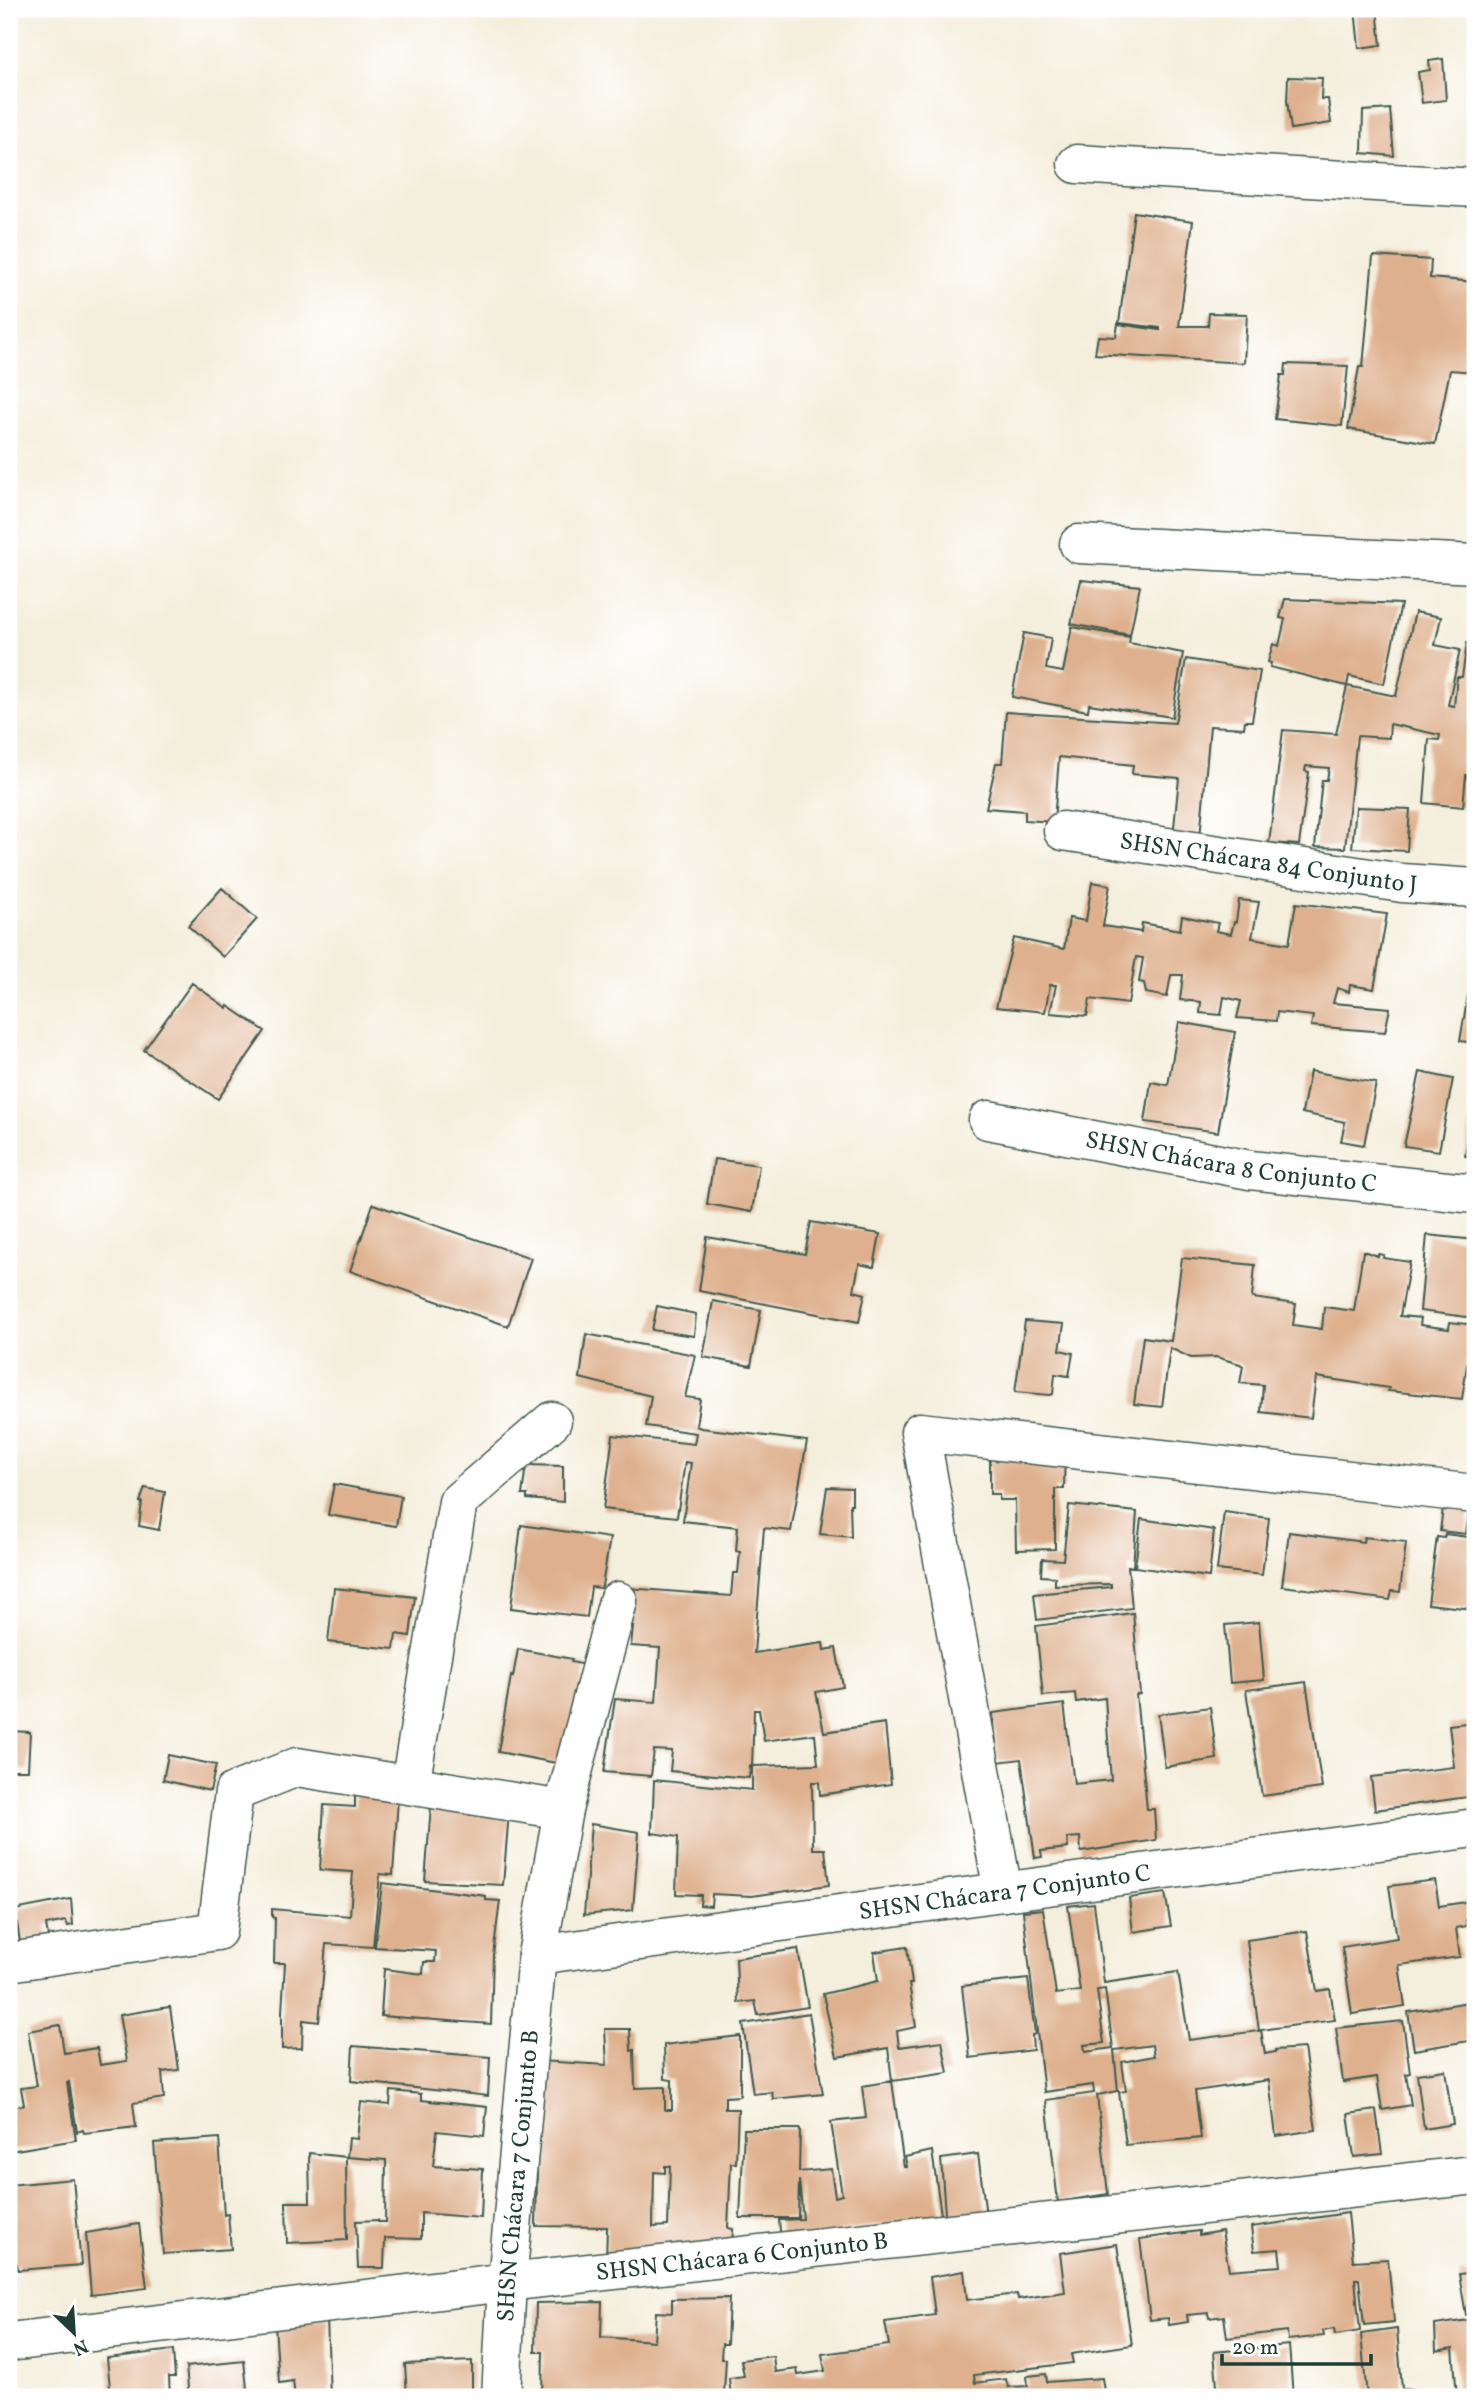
<svg xmlns="http://www.w3.org/2000/svg" width="1484" height="2406" font-family="Vollkorn,serif">
  <rect width="100%" height="100%" fill="#fff"/>
  <filter id="ink" filterUnits="userSpaceOnUse"><feTurbulence type="fractalNoise" baseFrequency=".0143" numOctaves="2"/><feDisplacementMap in="SourceGraphic" scale="14" xChannelSelector="R" yChannelSelector="G"/><feConvolveMatrix kernelMatrix="1 2 1 2 8 2 1 2 1" color-interpolation-filters="sRGB"/></filter>
  <filter id="wash" filterUnits="userSpaceOnUse"><feTurbulence type="fractalNoise" baseFrequency=".00686" numOctaves="4" result="noise"/><feDisplacementMap in="SourceGraphic" scale="28" xChannelSelector="R" yChannelSelector="G"/><feGaussianBlur stdDeviation="1.57" result="paint"/><feColorMatrix in="noise" values="0 0 0 0 0 0 0 0 0 0 0 0 0 0 0 0 0 1.4 0 .05"/><feComposite in="paint" operator="in"/></filter>
  <g filter="url(#wash)">
    <rect width="100%" height="100%" fill="#f4eedc"/>
    <g id="blocks">
      <path fill="#deb08d" fill-rule="evenodd" d="M 1355,9 L 1377,9 L 1381,45 L 1359,48 Z
        M 1443,59 L 1446,100 L 1422,103 L 1418,72 L 1430,70 L 1429,61 Z
        M 1288,77 L 1322,78 L 1321,99 L 1328,99 L 1331,123 L 1291,129 L 1287,101 Z
        M 1390,109 L 1394,156 L 1362,153 L 1363,111 Z
        M 1134,212 L 1193,221 L 1179,326 L 1208,326 L 1209,313 L 1247,314 L 1244,363 L 1095,354 L 1098,336 L 1116,337 L 1118,324 L 1160,330 L 1160,328 L 1119,323 Z
        M 1373,256 L 1431,260 L 1430,278 L 1475,282 L 1475,372 L 1450,370 L 1435,444 L 1348,429 L 1359,367 L 1363,367 Z
        M 1286,364 L 1348,366 L 1342,426 L 1275,419 L 1281,375 L 1285,375 Z
        M 1081,580 L 1140,586 L 1130,635 L 1071,624 Z
        M 1285,599 L 1401,604 L 1384,684 L 1349,676 L 1347,686 L 1270,667 L 1271,663 L 1268,662 L 1273,644 L 1279,646 L 1285,619 L 1280,618 Z
        M 1415,612 L 1441,617 L 1435,645 L 1460,650 L 1448,705 L 1454,706 L 1457,677 L 1462,677 L 1467,643 L 1475,644 L 1475,776 L 1466,775 L 1463,807 L 1424,803 L 1429,739 L 1439,740 L 1440,735 L 1390,724 L 1389,738 L 1357,736 L 1345,848 L 1315,847 L 1322,780 L 1327,780 L 1329,768 L 1306,766 L 1305,771 L 1309,772 L 1299,845 L 1269,843 L 1283,730 L 1336,734 L 1347,686 L 1396,696 Z
        M 1072,627 L 1130,637 L 1129,643 L 1183,653 L 1172,717 L 1089,704 L 1088,711 L 1012,697 L 1024,633 L 1051,638 L 1046,669 L 1063,672 Z
        M 1186,659 L 1260,671 L 1252,721 L 1245,721 L 1244,728 L 1210,726 L 1200,838 L 1173,837 L 1179,778 L 1132,774 L 1133,765 L 1059,757 L 1054,822 L 1025,820 L 1025,811 L 986,808 L 996,763 L 1002,763 L 1006,712 L 1175,723 Z
        M 1356,807 L 1410,809 L 1407,851 L 1352,848 Z
        M 1092,882 L 1110,885 L 1103,926 L 1141,932 L 1142,923 L 1180,930 L 1182,916 L 1218,923 L 1216,931 L 1231,934 L 1234,922 L 1236,922 L 1239,900 L 1259,902 L 1252,938 L 1289,944 L 1296,903 L 1387,914 L 1374,989 L 1350,985 L 1349,992 L 1337,988 L 1333,1003 L 1390,1008 L 1385,1032 L 1311,1026 L 1313,1016 L 1277,1012 L 1276,1021 L 1237,1018 L 1241,1001 L 1224,997 L 1221,1015 L 1200,1013 L 1201,1002 L 1180,1000 L 1183,975 L 1171,975 L 1167,997 L 1146,993 L 1144,983 L 1139,982 L 1143,958 L 1136,957 L 1128,1004 L 1090,999 L 1087,1016 L 1050,1013 L 1056,985 L 1050,985 L 1045,1012 L 996,1007 L 1014,938 L 1064,949 L 1069,918 L 1086,921 Z
        M 222,888 L 257,919 L 223,957 L 188,926 Z
        M 192,983 L 227,1008 L 228,1006 L 265,1031 L 218,1099 L 144,1050 Z
        M 1468,995 L 1475,996 L 1475,1043 L 1460,1041 Z
        M 1179,1022 L 1235,1032 L 1218,1132 L 1145,1122 L 1151,1082 L 1168,1085 Z
        M 1310,1071 L 1376,1083 L 1364,1145 L 1341,1141 L 1345,1122 L 1302,1113 Z
        M 1420,1072 L 1453,1079 L 1439,1151 L 1404,1146 Z
        M 1474,1104 L 1475,1104 L 1475,1158 L 1465,1156 Z
        M 714,1159 L 759,1165 L 752,1212 L 707,1204 Z
        M 373,1204 L 531,1258 L 508,1326 L 350,1271 Z
        M 811,1222 L 880,1234 L 874,1267 L 859,1264 L 854,1291 L 865,1294 L 859,1322 L 699,1291 L 707,1237 L 805,1254 Z
        M 1427,1235 L 1475,1240 L 1475,1318 L 1420,1311 Z
        M 1363,1251 L 1378,1256 L 1378,1254 L 1384,1255 L 1383,1258 L 1410,1262 L 1400,1316 L 1421,1318 L 1420,1325 L 1449,1329 L 1450,1322 L 1475,1325 L 1475,1353 L 1469,1352 L 1462,1399 L 1388,1391 L 1389,1388 L 1316,1377 L 1311,1418 L 1261,1412 L 1263,1385 L 1240,1383 L 1243,1366 L 1240,1364 L 1216,1357 L 1191,1358 L 1170,1348 L 1162,1407 L 1134,1404 L 1143,1337 L 1171,1341 L 1182,1258 L 1255,1265 L 1252,1298 L 1296,1304 L 1293,1325 L 1322,1329 L 1324,1307 L 1354,1311 Z
        M 713,1301 L 761,1310 L 751,1366 L 703,1357 Z
        M 657,1306 L 696,1314 L 694,1336 L 652,1330 Z
        M 1025,1321 L 1064,1324 L 1060,1350 L 1073,1353 L 1069,1376 L 1055,1374 L 1053,1394 L 1050,1395 L 1015,1392 Z
        M 586,1334 L 695,1355 L 685,1397 L 700,1399 L 696,1426 L 701,1428 L 807,1441 L 791,1531 L 764,1528 L 754,1653 L 823,1643 L 824,1650 L 836,1648 L 843,1687 L 816,1692 L 824,1732 L 885,1723 L 891,1784 L 820,1795 L 819,1782 L 812,1782 L 813,1849 L 825,1849 L 829,1885 L 752,1896 L 712,1894 L 711,1906 L 700,1905 L 701,1895 L 676,1894 L 678,1837 L 652,1833 L 654,1780 L 752,1790 L 752,1766 L 818,1764 L 815,1734 L 764,1741 L 759,1710 L 754,1710 L 752,1767 L 750,1766 L 749,1778 L 670,1771 L 672,1751 L 654,1750 L 651,1776 L 604,1772 L 615,1699 L 656,1702 L 660,1648 L 631,1646 L 633,1626 L 625,1626 L 628,1588 L 731,1596 L 733,1573 L 738,1573 L 740,1552 L 736,1551 L 738,1527 L 683,1521 L 691,1463 L 685,1462 L 677,1517 L 603,1509 L 613,1435 L 694,1444 L 696,1433 L 646,1426 L 651,1396 L 580,1378 Z
        M 1065,1450 L 1064,1489 L 1055,1489 L 1055,1549 L 1016,1550 L 1015,1500 L 999,1500 L 999,1494 L 990,1494 L 990,1457 Z
        M 526,1465 L 563,1466 L 563,1502 L 527,1499 L 527,1495 L 522,1495 Z
        M 334,1484 L 401,1496 L 396,1526 L 328,1515 Z
        M 827,1487 L 852,1488 L 852,1504 L 850,1504 L 851,1537 L 820,1534 Z
        M 145,1488 L 165,1492 L 159,1530 L 139,1526 L 142,1502 L 140,1502 Z
        M 1445,1493 L 1471,1497 L 1466,1534 L 1440,1531 Z
        M 1069,1505 L 1137,1512 L 1133,1567 L 1128,1566 L 1132,1608 L 1037,1620 L 1034,1594 L 1111,1587 L 1111,1584 L 1055,1585 L 1055,1577 L 1041,1576 L 1042,1559 L 1063,1560 Z
        M 1224,1512 L 1269,1518 L 1262,1575 L 1217,1570 Z
        M 1141,1519 L 1214,1530 L 1209,1577 L 1135,1567 Z
        M 521,1525 L 610,1538 L 602,1586 L 601,1588 L 591,1587 L 587,1617 L 511,1608 Z
        M 1289,1532 L 1363,1542 L 1364,1537 L 1406,1542 L 1400,1592 L 1392,1591 L 1390,1600 L 1282,1586 Z
        M 1445,1534 L 1475,1538 L 1475,1596 L 1473,1596 L 1472,1609 L 1428,1604 L 1437,1537 L 1444,1538 Z
        M 334,1588 L 415,1597 L 410,1636 L 396,1634 L 394,1649 L 328,1642 Z
        M 1133,1613 L 1140,1694 L 1136,1695 L 1147,1809 L 1154,1809 L 1156,1840 L 1081,1852 L 1080,1837 L 1067,1838 L 1068,1848 L 1041,1851 L 1042,1857 L 1035,1858 L 1021,1759 L 998,1762 L 993,1713 L 1064,1704 L 1074,1784 L 1111,1780 L 1105,1698 L 1076,1702 L 1075,1693 L 1043,1696 L 1036,1626 Z
        M 1259,1622 L 1264,1680 L 1230,1683 L 1225,1625 Z
        M 518,1649 L 572,1659 L 571,1662 L 586,1665 L 567,1765 L 498,1752 L 511,1676 L 513,1677 Z
        M 1306,1682 L 1322,1788 L 1262,1796 L 1246,1690 Z
        M 1210,1707 L 1217,1759 L 1165,1767 L 1158,1714 Z
        M 1475,1722 L 1475,1796 L 1375,1810 L 1371,1777 L 1454,1767 L 1449,1725 Z
        M 9,1731 L 30,1732 L 28,1770 L 9,1770 Z
        M 168,1755 L 216,1765 L 210,1791 L 163,1780 Z
        M 355,1795 L 398,1798 L 393,1875 L 380,1874 L 373,1947 L 326,1944 L 319,2022 L 303,2020 L 302,2048 L 282,2049 L 282,2012 L 285,1963 L 274,1963 L 275,1918 L 272,1917 L 272,1909 L 350,1916 L 353,1872 L 320,1870 L 324,1805 L 355,1807 Z
        M 431,1806 L 509,1812 L 503,1885 L 425,1881 Z
        M 591,1824 L 639,1832 L 633,1910 L 584,1915 Z
        M 1435,1880 L 1439,1906 L 1466,1902 L 1466,1900 L 1474,1899 L 1475,1956 L 1474,1956 L 1469,1919 L 1466,1920 L 1467,1926 L 1456,1928 L 1460,1957 L 1399,1965 L 1405,2006 L 1352,2014 L 1342,1947 L 1397,1938 L 1389,1886 Z
        M 382,1883 L 486,1896 L 486,1900 L 500,1901 L 493,1955 L 491,2024 L 381,2016 L 384,1969 L 423,1974 L 424,1962 L 435,1962 L 436,1951 L 375,1947 Z
        M 1165,1893 L 1171,1926 L 1133,1932 L 1129,1898 Z
        M 71,1899 L 73,1925 L 68,1926 L 66,1921 L 46,1925 L 48,1937 L 20,1942 L 17,1923 L 9,1925 L 9,1911 Z
        M 1094,1903 L 1104,1983 L 1178,1972 L 1189,2040 L 1259,2031 L 1247,1940 L 1307,1931 L 1317,1991 L 1330,1989 L 1335,2020 L 1261,2030 L 1265,2054 L 1275,2052 L 1275,2050 L 1304,2048 L 1316,2130 L 1276,2136 L 1269,2080 L 1195,2091 L 1201,2138 L 1126,2145 L 1119,2092 L 1126,2091 L 1122,2062 L 1154,2056 L 1152,2045 L 1114,2050 L 1118,2091 L 1097,2095 L 1108,2194 L 1058,2202 L 1046,2100 L 1094,2093 L 1093,2085 L 1044,2092 L 1023,1911 L 1043,1909 L 1056,1994 L 1080,1991 L 1068,1906 ZM 1105,1989 L 1113,2048 L 1085,2052 L 1084,2045 L 1104,2043 L 1097,1990 Z
        M 907,1947 L 912,1984 L 909,1984 L 916,2027 L 897,2031 L 899,2047 L 942,2041 L 948,2073 L 892,2081 L 904,2167 L 907,2167 L 905,2157 L 932,2151 L 941,2215 L 781,2241 L 779,2220 L 803,2219 L 799,2180 L 798,2218 L 740,2218 L 744,2129 L 800,2129 L 799,2172 L 831,2169 L 835,2197 L 842,2195 L 831,2122 L 866,2118 L 862,2086 L 892,2081 L 888,2048 L 837,2057 L 823,1994 L 878,1981 L 874,1952 Z
        M 798,1949 L 808,2007 L 758,2015 L 755,2001 L 738,2003 L 736,1958 Z
        M 1028,1979 L 1035,2034 L 1032,2035 L 1033,2050 L 970,2058 L 962,1986 Z
        M 1475,2001 L 1475,2040 L 1414,2050 L 1408,2012 Z
        M 170,2007 L 179,2070 L 162,2072 L 164,2098 L 133,2103 L 136,2127 L 84,2133 L 83,2130 L 77,2132 L 69,2082 L 67,2083 L 76,2140 L 10,2151 L 9,2107 L 24,2105 L 21,2088 L 37,2086 L 28,2031 L 60,2025 L 64,2053 L 97,2048 L 100,2065 L 127,2061 L 119,2015 Z
        M 809,2013 L 823,2094 L 773,2099 L 772,2092 L 753,2094 L 743,2024 Z
        M 1403,2021 L 1410,2073 L 1406,2074 L 1411,2105 L 1382,2110 L 1377,2077 L 1343,2082 L 1336,2028 Z
        M 605,2029 L 630,2029 L 631,2051 L 634,2050 L 635,2088 L 665,2087 L 665,2110 L 672,2110 L 672,2080 L 665,2079 L 664,2045 L 740,2036 L 740,2096 L 725,2097 L 725,2109 L 738,2109 L 736,2163 L 731,2163 L 728,2228 L 733,2229 L 732,2247 L 606,2261 L 607,2227 L 536,2226 L 539,2061 L 607,2065 ZM 665,2166 L 670,2166 L 668,2226 L 653,2227 L 654,2172 L 665,2173 Z
        M 353,2046 L 490,2057 L 488,2096 L 351,2081 Z
        M 1445,2070 L 1453,2124 L 1424,2129 L 1417,2074 Z
        M 391,2091 L 421,2094 L 421,2100 L 487,2107 L 484,2136 L 437,2131 L 433,2166 L 483,2169 L 481,2218 L 421,2213 L 421,2239 L 385,2238 L 384,2268 L 358,2268 L 356,2221 L 378,2220 L 378,2222 L 385,2222 L 386,2160 L 347,2157 L 349,2138 L 357,2139 L 361,2102 L 390,2105 Z
        M 1376,2110 L 1382,2154 L 1354,2157 L 1348,2114 Z
        M 219,2138 L 224,2215 L 228,2214 L 231,2249 L 163,2254 L 154,2143 Z
        M 309,2153 L 346,2157 L 347,2240 L 287,2243 L 286,2202 L 310,2202 Z
        M 978,2154 L 986,2215 L 945,2214 L 941,2159 Z
        M 73,2179 L 81,2265 L 18,2270 L 17,2264 L 9,2264 L 9,2209 L 11,2208 L 9,2185 Z
        M 1348,2213 L 1353,2261 L 1388,2259 L 1394,2322 L 1364,2325 L 1359,2279 L 1355,2279 L 1360,2331 L 1335,2335 L 1334,2329 L 1323,2331 L 1324,2336 L 1288,2340 L 1287,2331 L 1227,2338 L 1224,2316 L 1209,2318 L 1208,2313 L 1187,2315 L 1188,2322 L 1169,2325 L 1168,2318 L 1150,2320 L 1140,2239 L 1199,2231 L 1199,2235 L 1222,2231 L 1229,2270 L 1281,2266 L 1279,2249 L 1254,2251 L 1251,2227 Z
        M 139,2224 L 147,2288 L 91,2295 L 86,2233 Z
        M 1117,2244 L 1132,2345 L 1071,2354 L 1073,2363 L 974,2375 L 975,2383 L 1006,2379 L 1008,2387 L 1028,2386 L 1027,2376 L 1046,2374 L 1047,2382 L 1102,2378 L 1105,2397 L 920,2397 L 919,2390 L 879,2397 L 731,2397 L 729,2378 L 744,2376 L 741,2360 L 773,2356 L 775,2372 L 797,2369 L 798,2375 L 825,2371 L 822,2354 L 889,2345 L 885,2322 L 935,2315 L 930,2277 L 964,2271 L 967,2300 L 1017,2294 L 1018,2299 L 1065,2292 L 1060,2253 Z
        M 1475,2272 L 1475,2314 L 1466,2315 L 1459,2274 Z
        M 729,2298 L 727,2344 L 722,2344 L 721,2359 L 726,2359 L 724,2392 L 719,2392 L 718,2397 L 542,2397 L 543,2352 L 535,2352 L 536,2303 L 602,2302 L 601,2337 L 654,2341 L 656,2312 L 672,2313 L 672,2299 Z
        M 327,2318 L 330,2397 L 295,2397 L 293,2381 L 279,2383 L 275,2325 Z
        M 1475,2319 L 1475,2397 L 1457,2397 L 1453,2348 L 1436,2351 L 1435,2325 Z
        M 1397,2329 L 1402,2389 L 1425,2390 L 1426,2397 L 1367,2397 L 1361,2334 Z
        M 1289,2345 L 1293,2397 L 1218,2397 L 1214,2352 Z
        M 173,2350 L 175,2377 L 169,2377 L 170,2397 L 111,2397 L 107,2358 Z
        M 244,2361 L 248,2397 L 189,2397 L 186,2367 Z
        M 472,2361 L 472,2397 L 407,2397 L 405,2364 Z"/>
    </g>
  </g>
  <g filter="url(#ink)">
    <use href="#blocks" fill-opacity="0" stroke="#3f584d" stroke-width="2"/>
    <g fill="none" stroke-linecap="round" stroke-linejoin="round">
      <g stroke="#3f584d" stroke-width="41">
        <g id="minor">
          <path d="M 1077,164 L 1475,188"/>
          <path d="M 1079,544 L 1475,564"/>
          <path id="s1" d="M 1063,831 L 1402,883 L 1475,888"/>
          <path id="s2" d="M 988,1120 L 1250,1170 L 1475,1194"/>
          <path d="M 410,1785 L 458,1502 L 552,1421"/>
          <path d="M 1003,1892 L 920,1432 L 1475,1494"/>
          <path id="s3" d="M 537,1955 L 1475,1828"/>
          <path d="M 9,1962 L 217,1931 L 234,1792 L 297,1767 L 563,1810"/>
          <path id="s4" d="M 9,2342 L 507,2282 L 1475,2175"/>
          <path id="s5" d="M 501,2397 L 507,2282 L 537,1955 L 563,1810 L 618,1601"/>
        </g>
      </g>
      <use href="#minor" stroke="#fff" stroke-width="38"/>
    </g>
  </g>
  <g text-anchor="middle" stroke-width="6" stroke-linejoin="round" paint-order="stroke">
    <g font-size="24" fill="#1f3d34" stroke="#fff">
      <text dy="8" stroke="none"><textPath href="#s1" startOffset="208">SHSN Chácara 84 Conjunto J</textPath></text>
      <text dy="8" stroke="none"><textPath href="#s2" startOffset="247">SHSN Chácara 8 Conjunto C</textPath></text>
      <text dy="8" stroke="none"><textPath href="#s3" startOffset="472">SHSN Chácara 7 Conjunto C</textPath></text>
      <text dy="8" stroke="none"><textPath href="#s5" startOffset="222">SHSN Chácara 7 Conjunto B</textPath></text>
      <text dy="8" stroke="none"><textPath href="#s4" startOffset="738">SHSN Chácara 6 Conjunto B</textPath></text>
    </g>
  </g>
  <rect width="1484" height="2406" fill="none" stroke="#fff" stroke-width="35"/>
  <g transform="translate(74 2333) rotate(155)" stroke="#ffffff" stroke-width="5" paint-order="stroke">
  <path d="M0-5L12 26L0 18L-12 26Z" fill="#1f3d34"/>
  <text y="-10" font-size="19" font-weight="bold" text-anchor="middle" fill="#1f3d34">N</text>
  </g>
  <path d="M1222 2354v10h149v-10" fill="none" stroke="#1f3d34" stroke-width="3.5"/>
  <text x="1232" y="2354" font-size="21" fill="#1f3d34" stroke="#ffffff" stroke-width="5" paint-order="stroke">20 m</text>
</svg>
